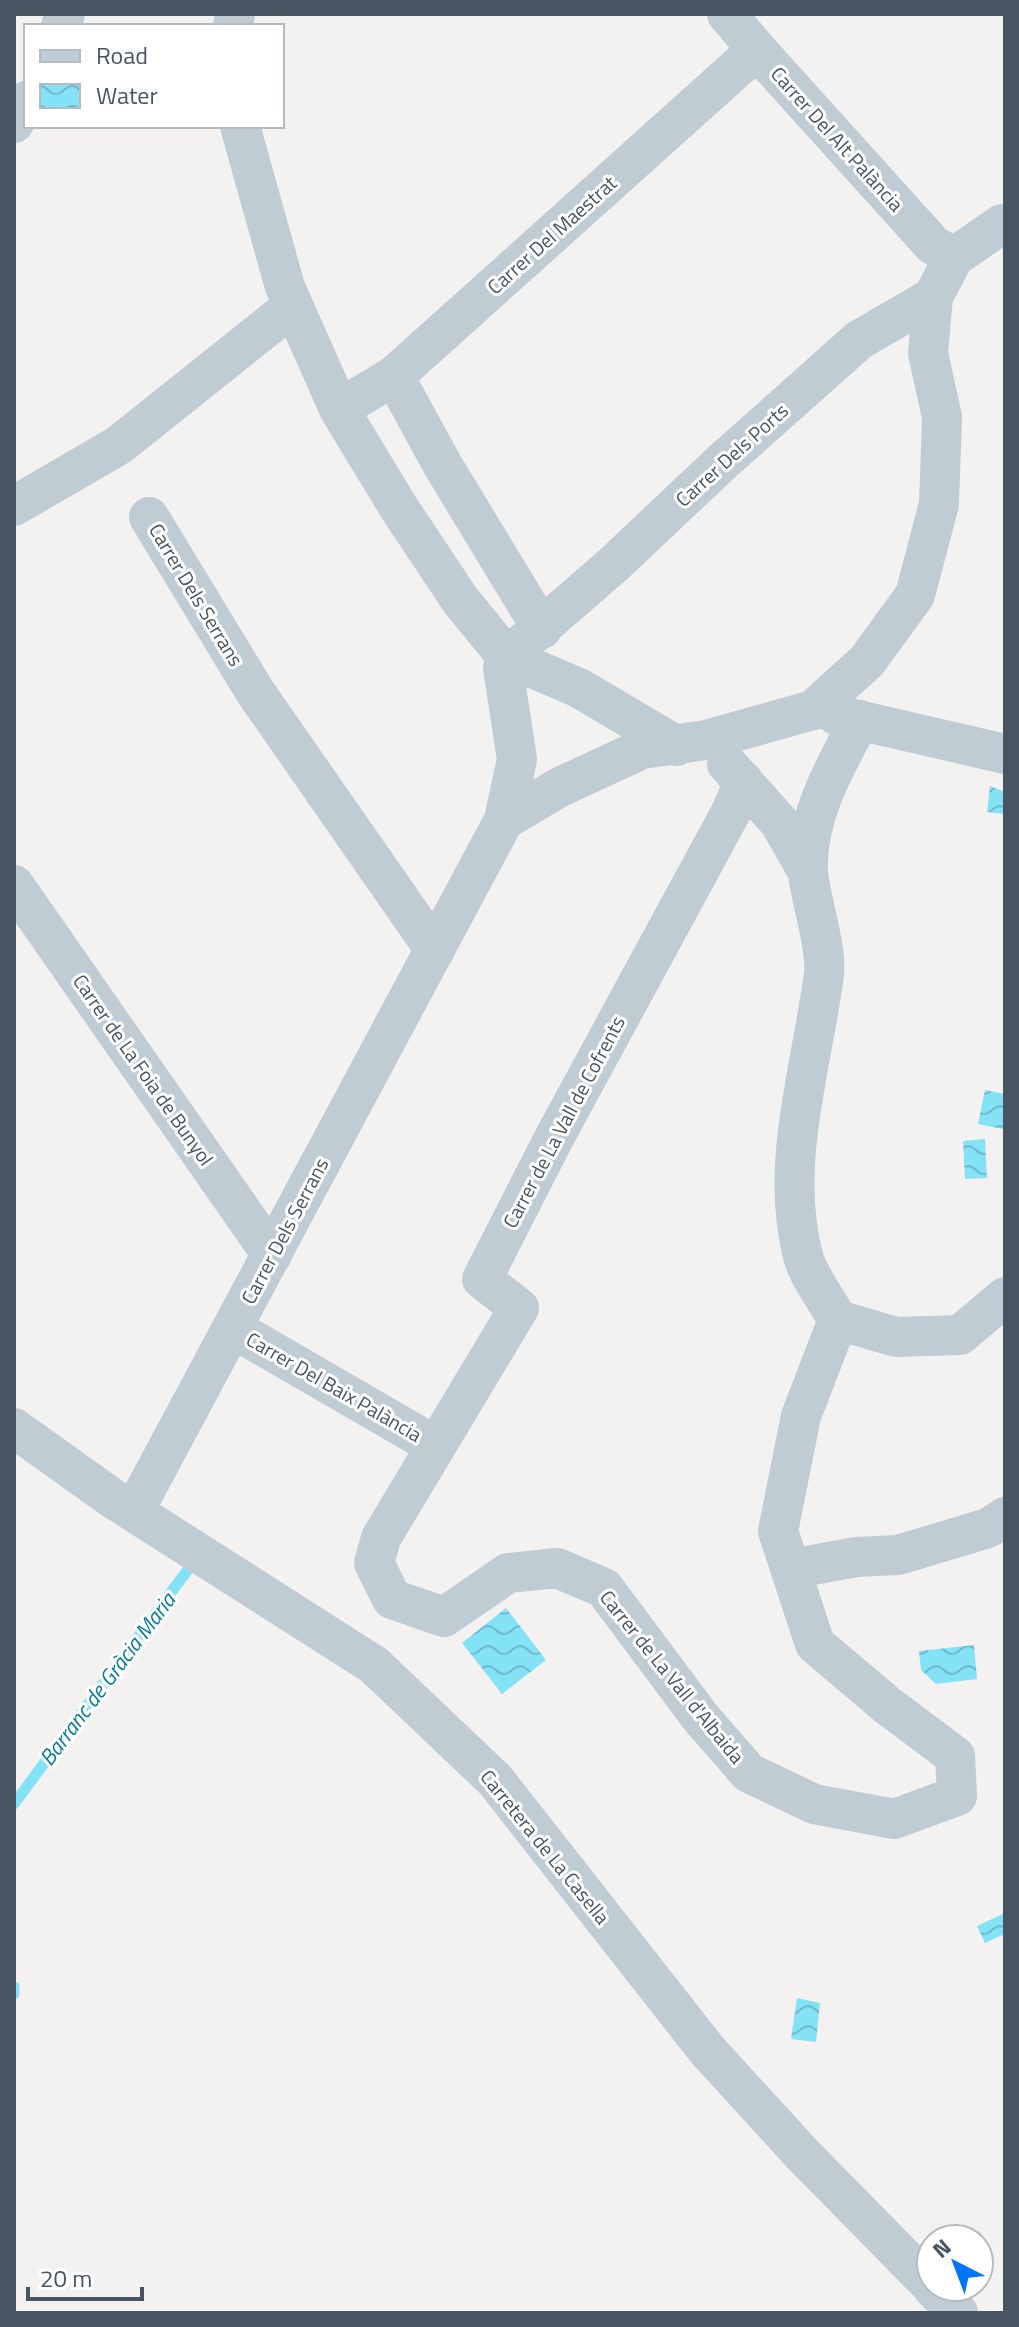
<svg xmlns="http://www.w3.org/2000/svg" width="1019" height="2327" font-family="'Titillium Web',sans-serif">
  <defs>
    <pattern id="water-waves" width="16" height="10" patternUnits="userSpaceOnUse" patternTransform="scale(2)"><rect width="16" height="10" fill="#84e2f7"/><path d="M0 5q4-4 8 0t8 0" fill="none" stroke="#6ebacb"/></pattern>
  </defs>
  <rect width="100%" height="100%" fill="#f4f1f1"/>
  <path fill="url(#water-waves)" d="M 990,786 L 1005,792 L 1005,814 L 987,812 Z
    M 985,1090 L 1005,1094 L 1003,1129 L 978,1124 Z
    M 985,1139 L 987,1178 L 965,1179 L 963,1141 Z
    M 506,1608 L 546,1660 L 502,1694 L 462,1643 Z
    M 974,1645 L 977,1679 L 936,1684 L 921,1670 L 919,1651 Z
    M 1005,1913 L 1005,1934 L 985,1943 L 977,1926 Z
    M 797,1998 L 820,2003 L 816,2042 L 791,2039 Z"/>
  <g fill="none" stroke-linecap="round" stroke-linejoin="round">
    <path stroke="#84e2f7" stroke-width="11" d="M 14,1804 L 195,1560
      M 14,1987 L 14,1994"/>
    <path stroke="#c0ccd4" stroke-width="40" d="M 727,14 L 757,50 L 933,245 L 954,257
      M 61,26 L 65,14
      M 233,26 L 235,14
      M 14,123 L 26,101
      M 240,126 L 285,287 L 339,409 L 399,508 L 461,601 L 507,657 L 613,565 L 721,463 L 859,340 L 933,297
      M 394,376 L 442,464 L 542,629
      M 339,409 L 394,376 L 757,50
      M 14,506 L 119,445 L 293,306
      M 149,517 L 256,693 L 435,950
      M 836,715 L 1005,754
      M 860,720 C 835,766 805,818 808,873 C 811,901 827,948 824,974 C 812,1067 779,1163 803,1256 C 808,1276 828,1302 838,1320 L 896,1337 L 960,1335 L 1005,1297
      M 727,764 L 780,823 L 808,872
      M 744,782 L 731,812 L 554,1138 L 482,1279 L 519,1308 L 381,1538 L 374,1563 L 392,1599 L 444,1617 L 508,1573 L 557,1568 L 604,1588 L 701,1718 L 749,1773 L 814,1804 L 894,1819 L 957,1796 L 955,1756 L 887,1705 L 815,1644 L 778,1531 L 801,1416 L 838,1320
      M 504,820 L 517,759 L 503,668 L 507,657 L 579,688 L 677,746
      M 14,885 L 272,1255
      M 234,1329 L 434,1445
      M 14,1428 L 112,1498 L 374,1665 L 495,1780 L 707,2050 L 803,2155 L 931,2285
      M 134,1511 L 504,820 L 560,787 L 642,749 L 706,740 L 813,710 L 867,661 L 915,595 L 939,504 L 942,417 L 928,353 L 933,297 L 954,257 L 1002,224
      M 791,1569 L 856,1557 L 898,1555 L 988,1528 L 1005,1517
      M 932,2287 L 958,2313"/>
  </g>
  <g text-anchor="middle" stroke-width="6" stroke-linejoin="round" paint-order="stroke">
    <g font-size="20" fill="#465561" stroke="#fff">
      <text transform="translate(837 139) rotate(48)" y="7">Carrer Del Alt Palància</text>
      <text transform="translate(552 235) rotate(-42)" y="7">Carrer Del Maestrat</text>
      <text transform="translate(732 455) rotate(-42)" y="7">Carrer Dels Ports</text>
      <text transform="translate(196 595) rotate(59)" y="7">Carrer Dels Serrans</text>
      <text transform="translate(143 1070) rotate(55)" y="7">Carrer de La Foia de Bunyol</text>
      <text transform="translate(564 1122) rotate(-62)" y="7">Carrer de La Vall de Cofrents</text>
      <text transform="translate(285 1231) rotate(-62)" y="7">Carrer Dels Serrans</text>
      <text transform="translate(334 1387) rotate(30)" y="7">Carrer Del Baix Palància</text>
      <text transform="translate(672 1677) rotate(51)" y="7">Carrer de La Vall d'Albaida</text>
      <text transform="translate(545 1847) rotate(51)" y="7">Carretera de La Casella</text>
    </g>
    <g font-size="22" font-style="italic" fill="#037d98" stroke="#fff">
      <text transform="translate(107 1679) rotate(-53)" y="8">Barranc de Gràcia Maria</text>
    </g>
  </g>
  <rect width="1019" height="2327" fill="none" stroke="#465561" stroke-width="32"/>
  <rect x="24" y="24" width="260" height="104" fill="#ffffff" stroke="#b5bbc0" stroke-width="2"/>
  <rect x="40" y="50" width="40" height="12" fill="#c0ccd4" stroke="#b5bbc0" stroke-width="2"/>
  <text x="96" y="64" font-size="24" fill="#465561">Road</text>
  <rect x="40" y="84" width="40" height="24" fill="url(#water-waves)" stroke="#b5bbc0" stroke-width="2"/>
  <text x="96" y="104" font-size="24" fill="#465561">Water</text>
  <g transform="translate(955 2263) rotate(318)"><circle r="38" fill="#ffffff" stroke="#b5bbc0" stroke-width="2"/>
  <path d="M0-6L14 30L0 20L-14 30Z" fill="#0375fb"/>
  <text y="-12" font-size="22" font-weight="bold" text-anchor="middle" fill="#465561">N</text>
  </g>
  <path d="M28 2287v12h114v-12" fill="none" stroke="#465561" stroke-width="4"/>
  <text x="40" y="2287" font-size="24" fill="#465561" stroke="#ffffff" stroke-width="6" paint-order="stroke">20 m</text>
</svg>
